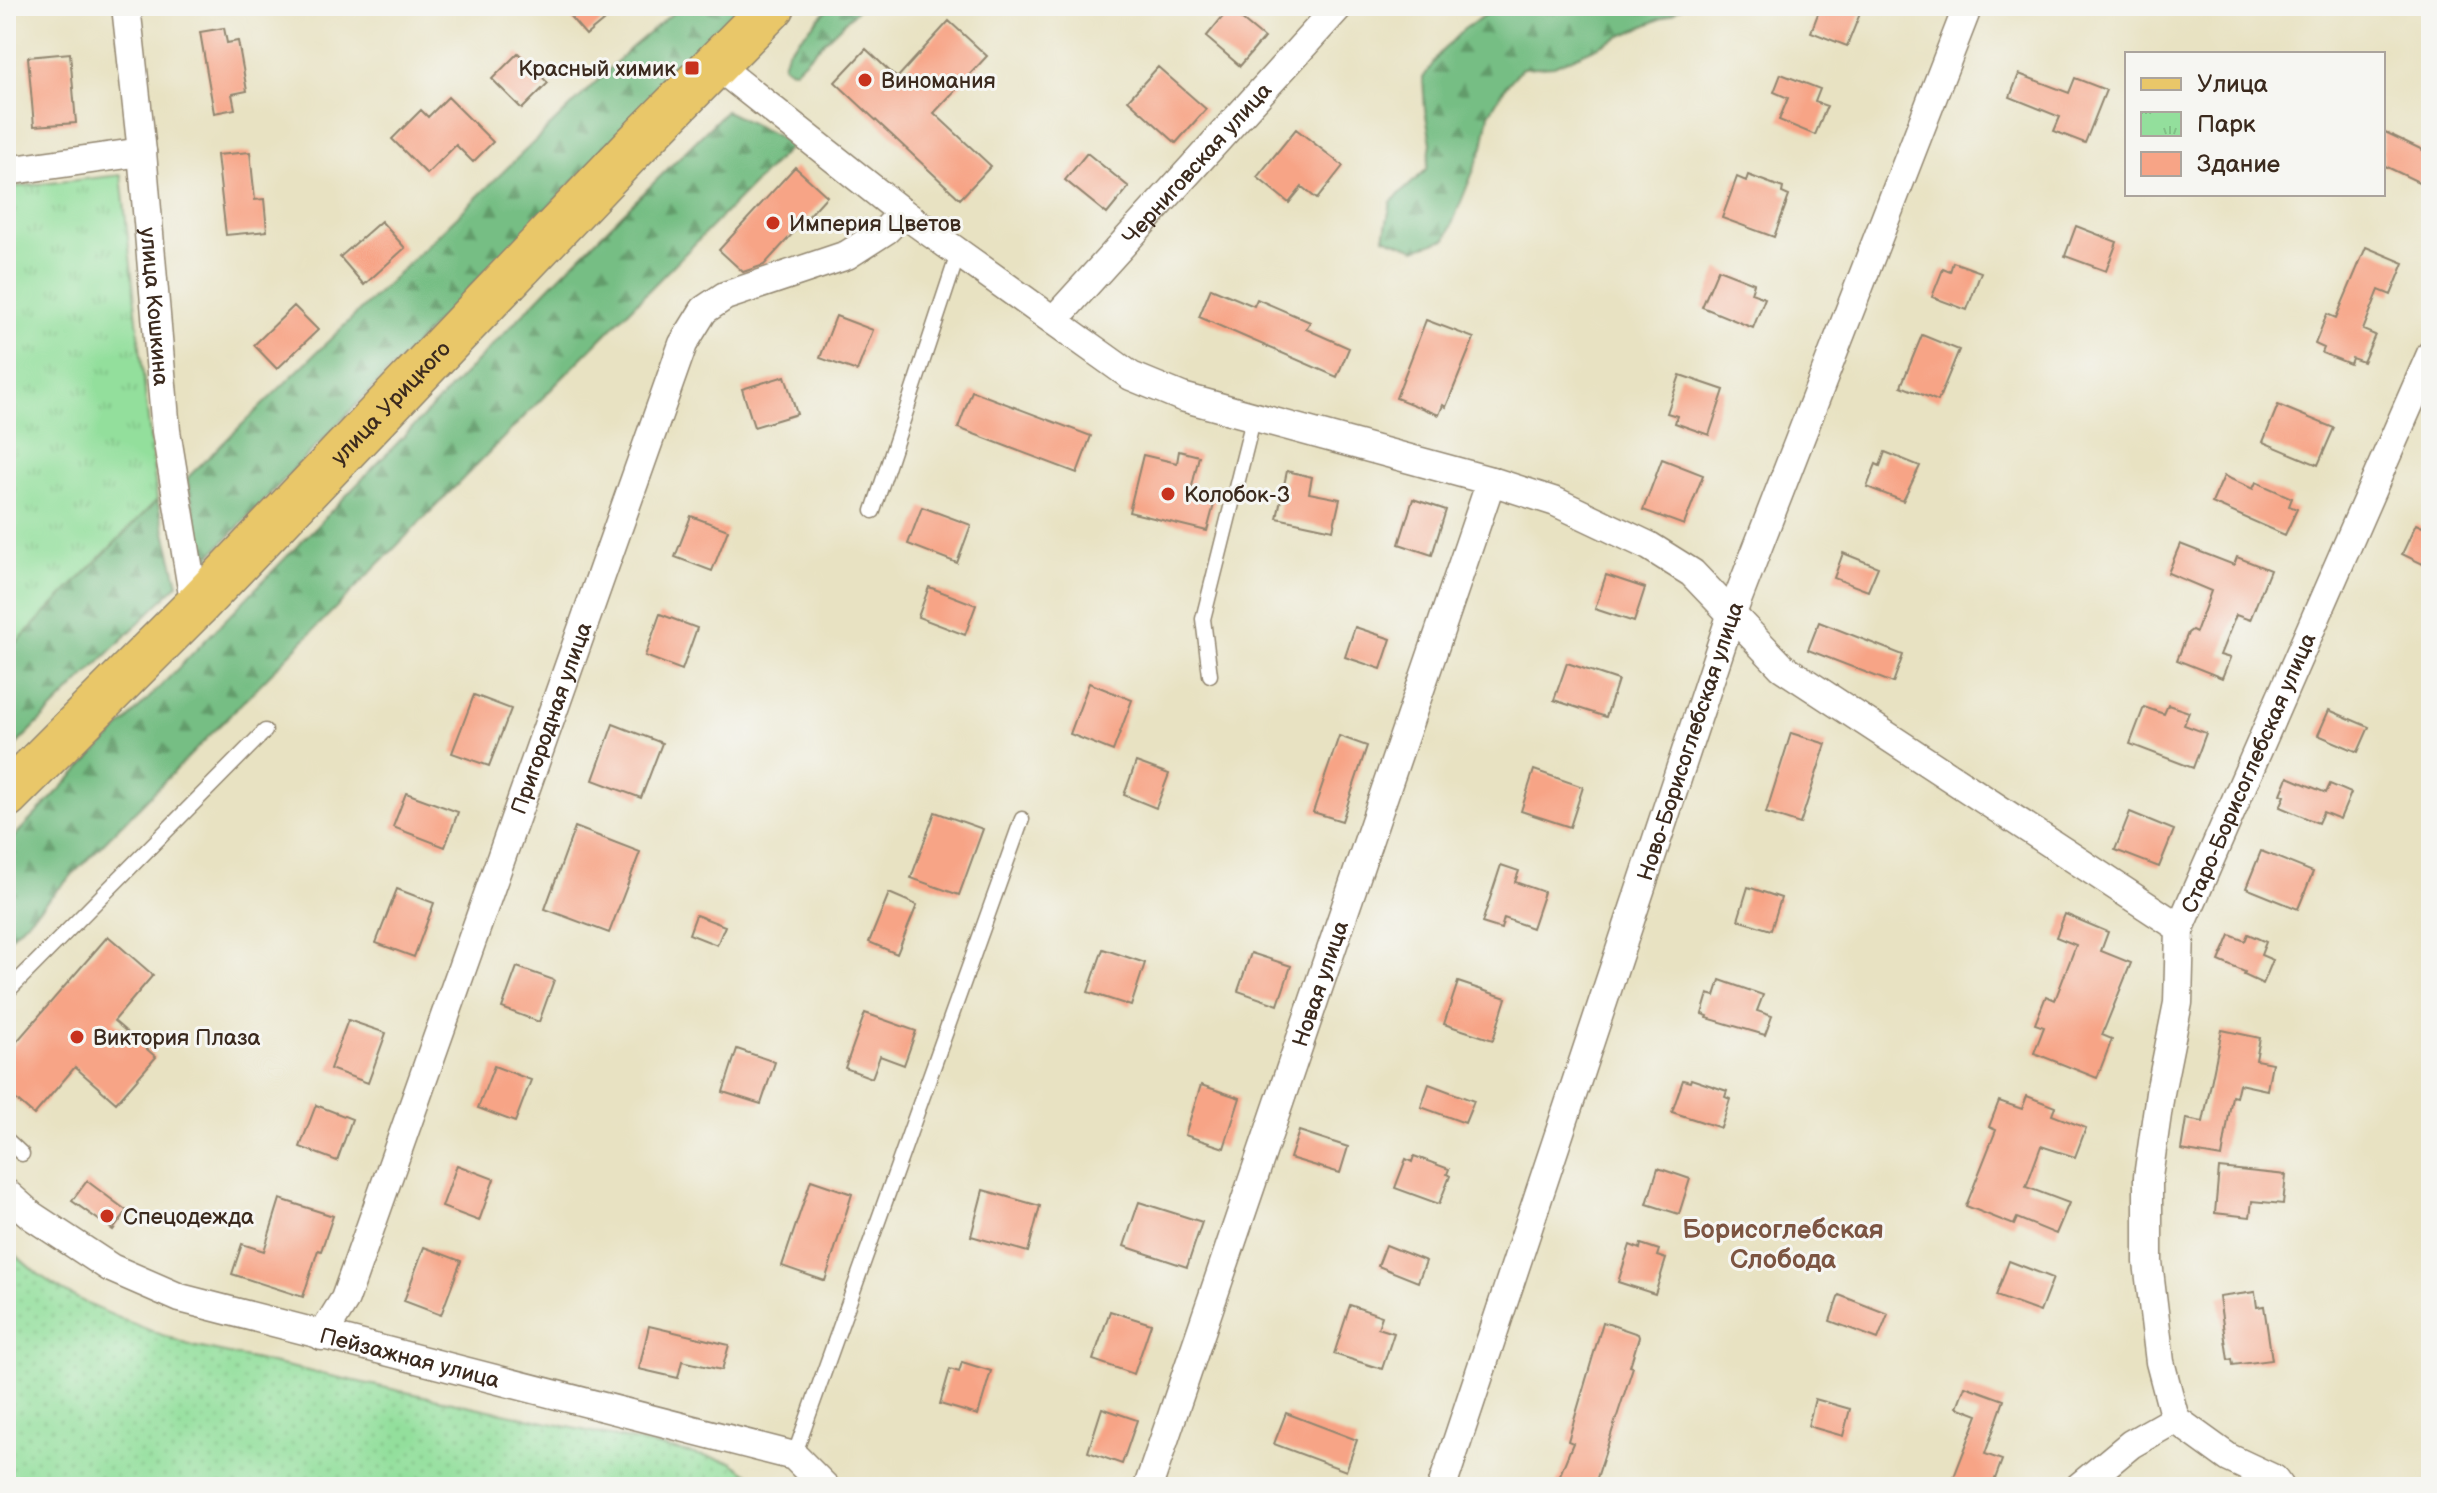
<svg xmlns="http://www.w3.org/2000/svg" width="2437" height="1493" font-family="'Balsamiq Sans',sans-serif">
  <defs>
    <pattern id="grass-dots" width="8" height="8" patternUnits="userSpaceOnUse" patternTransform="scale(2)"><rect width="8" height="8" fill="#93df9c"/><path d="M2 2h.1M6 6h.1" fill="none" stroke="#80c086" stroke-width="1.8" stroke-linecap="round"/></pattern>
    <pattern id="forest-firs" width="22" height="20" patternUnits="userSpaceOnUse" patternTransform="scale(2)"><rect width="22" height="20" fill="#76be84"/><path d="M5 1l3.5 6h-7zM16 11l3.5 6h-7z" fill="#629b6b"/></pattern>
    <pattern id="park-tufts" width="24" height="20" patternUnits="userSpaceOnUse" patternTransform="scale(2)"><rect width="24" height="20" fill="#93df9c"/><path d="M3 7l-1-3M5 7V3M7 7l1-3M15 17l-1-3M17 17v-4M19 17l1-3" fill="none" stroke="#80c086"/></pattern>
  </defs>
  <rect width="100%" height="100%" fill="#f6f6f2"/>
  <filter id="ink" filterUnits="userSpaceOnUse"><feTurbulence type="fractalNoise" baseFrequency=".0125" numOctaves="2"/><feDisplacementMap in="SourceGraphic" scale="16" xChannelSelector="R" yChannelSelector="G"/><feConvolveMatrix kernelMatrix="1 2 1 2 8 2 1 2 1" color-interpolation-filters="sRGB"/></filter>
  <filter id="wash" filterUnits="userSpaceOnUse"><feTurbulence type="fractalNoise" baseFrequency=".006" numOctaves="4" result="noise"/><feDisplacementMap in="SourceGraphic" scale="32" xChannelSelector="R" yChannelSelector="G"/><feGaussianBlur stdDeviation="1.8" result="paint"/><feColorMatrix in="noise" values="0 0 0 0 0 0 0 0 0 0 0 0 0 0 0 0 0 1.4 0 .05"/><feComposite in="paint" operator="in"/></filter>
  <g filter="url(#wash)">
    <rect width="100%" height="100%" fill="#e8e2c2"/>
    <path fill="url(#grass-dots)" stroke="#67845d" stroke-width="2" d="M 6,1244 C 49,1296 130,1323 192,1346 L 731,1462 L 767,1487 L 6,1487 Z"/>
    <path fill="url(#forest-firs)" stroke="#587451" stroke-width="2" d="M 681,6 L 743,6 L 205,561 L 187,478 L 631,48 Z
      M 831,6 L 861,6 L 795,70 L 788,69 L 783,65 L 787,51 Z
      M 1499,6 L 1683,6 L 1671,14 L 1554,66 L 1522,68 L 1506,86 L 1489,114 L 1483,147 L 1446,239 L 1415,249 L 1384,237 L 1391,202 L 1427,169 L 1431,143 L 1425,110 L 1423,78 L 1441,52 L 1464,29 Z
      M 726,111 L 793,144 L 6,942 L 6,845 L 561,275 Z
      M 157,500 L 178,584 L 6,755 L 6,653 Z"/>
    <path fill="url(#park-tufts)" stroke="#67845d" stroke-width="2" d="M 121,175 L 157,500 L 6,653 L 6,188 Z"/>
    <g id="blocks">
      <path fill="#f7a486" d="M 561,6 L 621,6 L 586,35 Z
        M 1821,6 L 1849,6 L 1861,11 L 1847,46 L 1811,32 Z
        M 1229,9 L 1264,38 L 1240,66 L 1206,37 Z
        M 949,21 L 987,56 L 934,113 L 991,166 L 960,199 L 835,82 L 866,49 L 897,78 Z
        M 224,28 L 227,43 L 238,41 L 247,91 L 232,94 L 235,109 L 214,113 L 200,32 Z
        M 70,53 L 76,123 L 34,126 L 28,57 Z
        M 518,53 L 548,83 L 522,109 L 492,79 Z
        M 1158,67 L 1206,109 L 1176,143 L 1128,100 Z
        M 1781,74 L 1820,89 L 1815,102 L 1827,106 L 1815,135 L 1779,120 L 1788,98 L 1774,92 Z
        M 2019,74 L 2069,93 L 2075,78 L 2106,90 L 2085,143 L 2054,131 L 2060,117 L 2010,97 Z
        M 448,97 L 493,142 L 473,162 L 456,145 L 427,174 L 392,139 L 421,110 L 428,117 Z
        M 1296,129 L 1343,166 L 1317,199 L 1302,187 L 1289,203 L 1257,177 Z
        M 2383,131 L 2431,154 L 2431,188 L 2383,165 Z
        M 250,152 L 255,200 L 264,199 L 267,231 L 226,235 L 217,155 Z
        M 1087,153 L 1129,187 L 1107,214 L 1065,180 Z
        M 795,167 L 827,196 L 764,265 L 743,272 L 719,250 Z
        M 1748,175 L 1783,188 L 1782,193 L 1789,196 L 1774,237 L 1722,218 L 1737,177 L 1746,181 Z
        M 381,221 L 405,248 L 364,285 L 340,257 Z
        M 2076,226 L 2117,242 L 2106,271 L 2065,256 Z
        M 2366,247 L 2404,263 L 2391,295 L 2379,290 L 2363,330 L 2375,335 L 2363,362 L 2352,358 L 2350,364 L 2322,353 L 2324,348 L 2315,344 L 2327,314 L 2336,318 Z
        M 1953,262 L 1981,272 L 1967,310 L 1932,297 L 1943,269 L 1950,272 Z
        M 1718,269 L 1754,283 L 1751,293 L 1765,298 L 1753,328 L 1702,307 Z
        M 1211,288 L 1254,306 L 1257,299 L 1310,322 L 1306,329 L 1349,348 L 1337,377 L 1199,317 Z
        M 294,306 L 318,330 L 277,369 L 254,345 Z
        M 836,316 L 873,330 L 857,371 L 820,358 Z
        M 1426,320 L 1474,338 L 1446,407 L 1443,405 L 1439,415 L 1396,398 Z
        M 1922,335 L 1959,350 L 1938,401 L 1901,386 Z
        M 1680,375 L 1724,390 L 1709,435 L 1675,423 L 1677,416 L 1667,413 Z
        M 785,376 L 797,414 L 754,427 L 742,389 Z
        M 972,391 L 1091,436 L 1077,473 L 958,428 Z
        M 2278,405 L 2334,428 L 2318,465 L 2263,442 Z
        M 1179,451 L 1199,456 L 1191,491 L 1216,497 L 1207,531 L 1129,512 L 1143,455 L 1177,463 Z
        M 1885,452 L 1920,466 L 1903,501 L 1867,487 L 1876,464 L 1880,466 Z
        M 1662,459 L 1703,475 L 1684,525 L 1643,510 Z
        M 1287,471 L 1312,477 L 1309,493 L 1340,499 L 1333,530 L 1277,518 Z
        M 2224,476 L 2253,489 L 2256,482 L 2292,498 L 2289,506 L 2297,509 L 2285,535 L 2212,503 Z
        M 1413,499 L 1446,510 L 1432,555 L 1399,544 Z
        M 922,507 L 971,525 L 957,563 L 908,544 Z
        M 691,516 L 728,530 L 712,571 L 675,557 Z
        M 2416,524 L 2431,531 L 2431,568 L 2402,554 Z
        M 2180,544 L 2234,565 L 2237,557 L 2270,570 L 2250,620 L 2236,615 L 2220,655 L 2230,658 L 2222,678 L 2177,660 L 2188,633 L 2192,630 L 2196,632 L 2211,591 L 2168,573 Z
        M 1843,553 L 1878,567 L 1868,591 L 1834,578 Z
        M 1606,575 L 1645,588 L 1634,622 L 1595,609 Z
        M 929,587 L 976,605 L 965,635 L 918,617 Z
        M 660,614 L 697,628 L 682,670 L 645,656 Z
        M 1819,622 L 1903,655 L 1893,683 L 1808,650 Z
        M 1355,627 L 1391,639 L 1381,669 L 1345,657 Z
        M 1567,663 L 1618,680 L 1606,717 L 1554,700 Z
        M 1089,683 L 1132,700 L 1113,751 L 1070,734 Z
        M 474,695 L 511,709 L 489,766 L 452,753 Z
        M 2168,705 L 2189,712 L 2184,725 L 2206,733 L 2193,768 L 2130,744 L 2144,707 L 2164,714 Z
        M 2329,710 L 2369,727 L 2358,752 L 2318,735 Z
        M 613,724 L 662,743 L 641,798 L 593,780 Z
        M 1791,733 L 1826,744 L 1800,824 L 1766,813 Z
        M 1339,736 L 1367,746 L 1342,821 L 1313,812 Z
        M 1136,762 L 1169,774 L 1156,808 L 1124,795 Z
        M 1534,770 L 1583,787 L 1570,827 L 1521,811 Z
        M 2288,777 L 2326,793 L 2330,784 L 2351,793 L 2340,819 L 2323,812 L 2318,823 L 2280,807 L 2285,796 L 2281,794 Z
        M 406,793 L 458,812 L 445,847 L 393,827 Z
        M 935,812 L 983,829 L 959,895 L 911,878 Z
        M 2130,812 L 2174,830 L 2159,867 L 2115,850 Z
        M 575,827 L 640,852 L 609,933 L 545,909 Z
        M 2261,851 L 2313,872 L 2298,909 L 2246,888 Z
        M 1501,865 L 1519,871 L 1515,882 L 1544,892 L 1532,928 L 1504,918 L 1501,929 L 1482,923 Z
        M 1748,887 L 1781,898 L 1771,930 L 1738,920 Z
        M 397,889 L 434,903 L 414,957 L 376,943 Z
        M 889,893 L 917,905 L 897,954 L 869,942 Z
        M 2065,914 L 2108,932 L 2101,951 L 2131,963 L 2102,1035 L 2112,1039 L 2097,1078 L 2034,1053 L 2044,1027 L 2035,1024 L 2046,996 L 2055,1000 L 2076,945 L 2056,937 Z
        M 696,915 L 725,926 L 717,945 L 689,934 Z
        M 2248,934 L 2266,942 L 2261,955 L 2273,960 L 2263,984 L 2244,975 L 2245,972 L 2219,961 L 2230,935 L 2245,941 Z
        M 108,936 L 153,975 L 114,1021 L 156,1057 L 116,1103 L 75,1067 L 34,1115 L 6,1091 L 6,1054 Z
        M 1103,949 L 1145,963 L 1131,1006 L 1088,992 Z
        M 1251,953 L 1291,966 L 1278,1005 L 1238,991 Z
        M 517,967 L 554,980 L 539,1022 L 502,1008 Z
        M 1720,980 L 1763,995 L 1757,1011 L 1772,1016 L 1765,1035 L 1707,1018 L 1708,1016 L 1702,1014 L 1708,994 L 1715,996 Z
        M 1458,982 L 1506,998 L 1493,1040 L 1444,1024 Z
        M 865,1013 L 916,1031 L 904,1065 L 880,1056 L 872,1078 L 845,1068 Z
        M 348,1020 L 386,1033 L 368,1083 L 330,1069 Z
        M 2222,1030 L 2260,1038 L 2256,1060 L 2272,1063 L 2267,1090 L 2239,1084 L 2236,1097 L 2232,1096 L 2222,1157 L 2181,1150 L 2186,1119 L 2203,1122 Z
        M 737,1049 L 775,1062 L 761,1104 L 723,1092 Z
        M 494,1066 L 531,1080 L 515,1122 L 478,1108 Z
        M 1691,1079 L 1727,1091 L 1725,1097 L 1730,1099 L 1721,1128 L 1672,1112 L 1683,1080 L 1690,1082 Z
        M 1429,1084 L 1474,1101 L 1465,1123 L 1421,1107 Z
        M 1201,1085 L 1240,1098 L 1224,1148 L 1185,1135 Z
        M 2027,1096 L 2055,1107 L 2052,1115 L 2086,1128 L 2075,1157 L 2041,1146 L 2026,1187 L 2069,1203 L 2056,1234 L 2017,1218 L 2014,1225 L 1966,1206 L 1996,1130 L 1989,1127 L 1999,1101 L 2022,1109 Z
        M 316,1105 L 352,1119 L 337,1161 L 300,1147 Z
        M 1299,1131 L 1348,1147 L 1340,1173 L 1290,1158 Z
        M 1414,1156 L 1449,1169 L 1447,1174 L 1450,1176 L 1439,1204 L 1395,1188 L 1406,1159 L 1412,1162 Z
        M 457,1165 L 494,1179 L 479,1221 L 442,1207 Z
        M 1658,1168 L 1690,1179 L 1679,1214 L 1647,1204 Z
        M 2219,1168 L 2286,1175 L 2283,1204 L 2252,1201 L 2250,1217 L 2215,1213 Z
        M 811,1180 L 852,1194 L 825,1281 L 782,1266 Z
        M 87,1181 L 127,1211 L 113,1230 L 72,1201 Z
        M 983,1190 L 1040,1206 L 1028,1252 L 971,1236 Z
        M 280,1199 L 333,1216 L 321,1251 L 318,1250 L 303,1297 L 232,1274 L 242,1244 L 264,1251 Z
        M 1139,1202 L 1202,1222 L 1187,1267 L 1124,1246 Z
        M 1641,1244 L 1659,1250 L 1657,1256 L 1666,1259 L 1655,1294 L 1618,1282 L 1630,1245 L 1640,1249 Z
        M 1386,1245 L 1426,1261 L 1418,1282 L 1378,1266 Z
        M 424,1247 L 461,1261 L 441,1315 L 404,1301 Z
        M 2009,1261 L 2053,1278 L 2040,1312 L 1996,1296 Z
        M 2255,1292 L 2257,1307 L 2264,1306 L 2272,1360 L 2233,1365 L 2232,1359 L 2228,1360 L 2219,1297 Z
        M 1839,1295 L 1888,1314 L 1878,1339 L 1830,1321 Z
        M 1350,1305 L 1382,1316 L 1378,1328 L 1394,1333 L 1382,1369 L 1334,1354 Z
        M 1110,1311 L 1151,1324 L 1134,1374 L 1093,1360 Z
        M 1603,1322 L 1638,1334 L 1639,1337 L 1630,1366 L 1633,1367 L 1594,1487 L 1555,1487 L 1573,1443 L 1568,1441 Z
        M 649,1326 L 729,1345 L 722,1370 L 682,1361 L 678,1378 L 639,1369 Z
        M 962,1362 L 991,1371 L 978,1415 L 940,1404 L 950,1369 L 959,1372 Z
        M 1965,1386 L 2004,1400 L 1985,1454 L 2002,1460 L 1992,1487 L 1967,1487 L 1952,1482 L 1978,1415 L 1957,1407 Z
        M 1815,1399 L 1850,1409 L 1843,1436 L 1808,1426 Z
        M 1102,1408 L 1137,1420 L 1122,1464 L 1088,1452 Z
        M 1286,1413 L 1357,1440 L 1346,1471 L 1274,1444 Z"/>
    </g>
  </g>
  <g filter="url(#ink)">
    <use href="#blocks" fill-opacity="0" stroke="#928670" stroke-width="2"/>
    <g fill="none" stroke-linecap="round" stroke-linejoin="round">
      <g stroke="#928670" stroke-width="17">
        <path id="service" d="M 873,511 L 958,254
          M 1210,675 L 1203,619 L 1254,416
          M 6,993 L 265,731
          M 6,1139 L 22,1154
          M 794,1456 L 1022,819"/>
      </g>
      <g stroke="#928670" stroke-width="31">
        <g id="minor">
          <path id="s1" d="M 126,6 L 142,152 L 166,431 L 195,607"/>
          <path d="M 715,64 L 903,213 L 1131,376 L 1182,397 L 1491,481 L 1556,502 L 1649,546 L 1692,573 L 1782,667 L 2180,928"/>
          <path d="M 6,171 L 142,152"/>
          <path id="s2" d="M 1054,320 L 1339,6"/>
          <path id="s3" d="M 6,1193 L 32,1216 L 111,1268 L 180,1298 L 794,1456 L 825,1487"/>
          <path id="s4" d="M 322,1336 L 345,1299 L 683,344 L 704,310 L 725,296 L 847,255 L 886,230 L 903,213"/>
          <path id="s5" d="M 1148,1487 L 1491,481"/>
          <path id="s6" d="M 1442,1487 L 1731,616 L 1968,6"/>
          <path d="M 2079,1487 L 2131,1444 L 2175,1419"/>
          <path id="s7" d="M 2280,1487 L 2274,1479 L 2229,1458 L 2175,1419 L 2160,1362 L 2148,1262 L 2148,1177 L 2160,1093 L 2178,1003 L 2180,928 L 2431,354"/>
        </g>
      </g>
      <g stroke="#928670" stroke-width="47">
        <g id="primary">
          <path id="s8" d="M 6,796 L 195,607 L 633,148 L 773,6"/>
        </g>
      </g>
      <use href="#service" stroke="#fff" stroke-width="14"/>
      <use href="#minor" stroke="#fff" stroke-width="28"/>
      <use href="#primary" stroke="#e9c769" stroke-width="44"/>
    </g>
  </g>
  <g fill="#c8321e" stroke="#f6f6f2" stroke-width="3">
    <rect x="684" y="60" width="16" height="16" rx="4"/>
    <circle cx="865" cy="80" r="8"/>
    <circle cx="773" cy="223" r="8"/>
    <circle cx="1168" cy="494" r="8"/>
    <circle cx="77" cy="1037" r="8"/>
    <circle cx="107" cy="1216" r="8"/>
  </g>
  <g text-anchor="middle" stroke-width="6" stroke-linejoin="round" paint-order="stroke">
    <g font-size="22" fill="#3b2a1e" stroke="#f6f6f2" text-anchor="start">
      <text x="676" y="76" text-anchor="end">Красный химик</text>
      <text x="881" y="88">Виномания</text>
      <text x="789" y="231">Империя Цветов</text>
      <text x="1184" y="502">Колобок-3</text>
      <text x="93" y="1045">Виктория Плаза</text>
      <text x="123" y="1224">Спецодежда</text>
    </g>
    <g font-size="22" fill="#3b2a1e" stroke="#f6f6f2">
      <text dy="8" stroke="none"><textPath href="#s2" startOffset="212">Черниговская улица</textPath></text>
      <text dy="8" stroke="none"><textPath href="#s1" startOffset="302">улица Кошкина</textPath></text>
      <text dy="8" stroke="none"><textPath href="#s8" startOffset="550">улица Урицкого</textPath></text>
      <text dy="8" stroke="none"><textPath href="#s4" startOffset="660">Пригородная улица</textPath></text>
      <text dy="8" stroke="none"><textPath href="#s6" startOffset="786">Ново-Борисоглебская улица</textPath></text>
      <text dy="8" stroke="none"><textPath href="#s7" startOffset="792">Старо-Борисоглебская улица</textPath></text>
      <text dy="8" stroke="none"><textPath href="#s5" startOffset="532">Новая улица</textPath></text>
      <text dy="8" stroke="none"><textPath href="#s3" startOffset="442">Пейзажная улица</textPath></text>
    </g>
    <g font-size="26" font-weight="bold" fill="#7d5542" stroke="#f6f6f2">
      <text x="1783" y="1238">Борисоглебская<tspan x="1783" dy="30">Слобода</tspan></text>
    </g>
  </g>
  <rect width="2437" height="1493" fill="none" stroke="#f6f6f2" stroke-width="32"/>
  <rect x="2125" y="52" width="260" height="144" fill="#f6f6f2" stroke="#aba49d" stroke-width="2"/>
  <rect x="2141" y="78" width="40" height="12" fill="#e9c769" stroke="#aba49d" stroke-width="2"/>
  <text x="2197" y="92" font-size="24" fill="#3b2a1e">Улица</text>
  <rect x="2141" y="112" width="40" height="24" fill="url(#park-tufts)" stroke="#aba49d" stroke-width="2"/>
  <text x="2197" y="132" font-size="24" fill="#3b2a1e">Парк</text>
  <rect x="2141" y="152" width="40" height="24" fill="#f7a486" stroke="#aba49d" stroke-width="2"/>
  <text x="2197" y="172" font-size="24" fill="#3b2a1e">Здание</text>
</svg>
